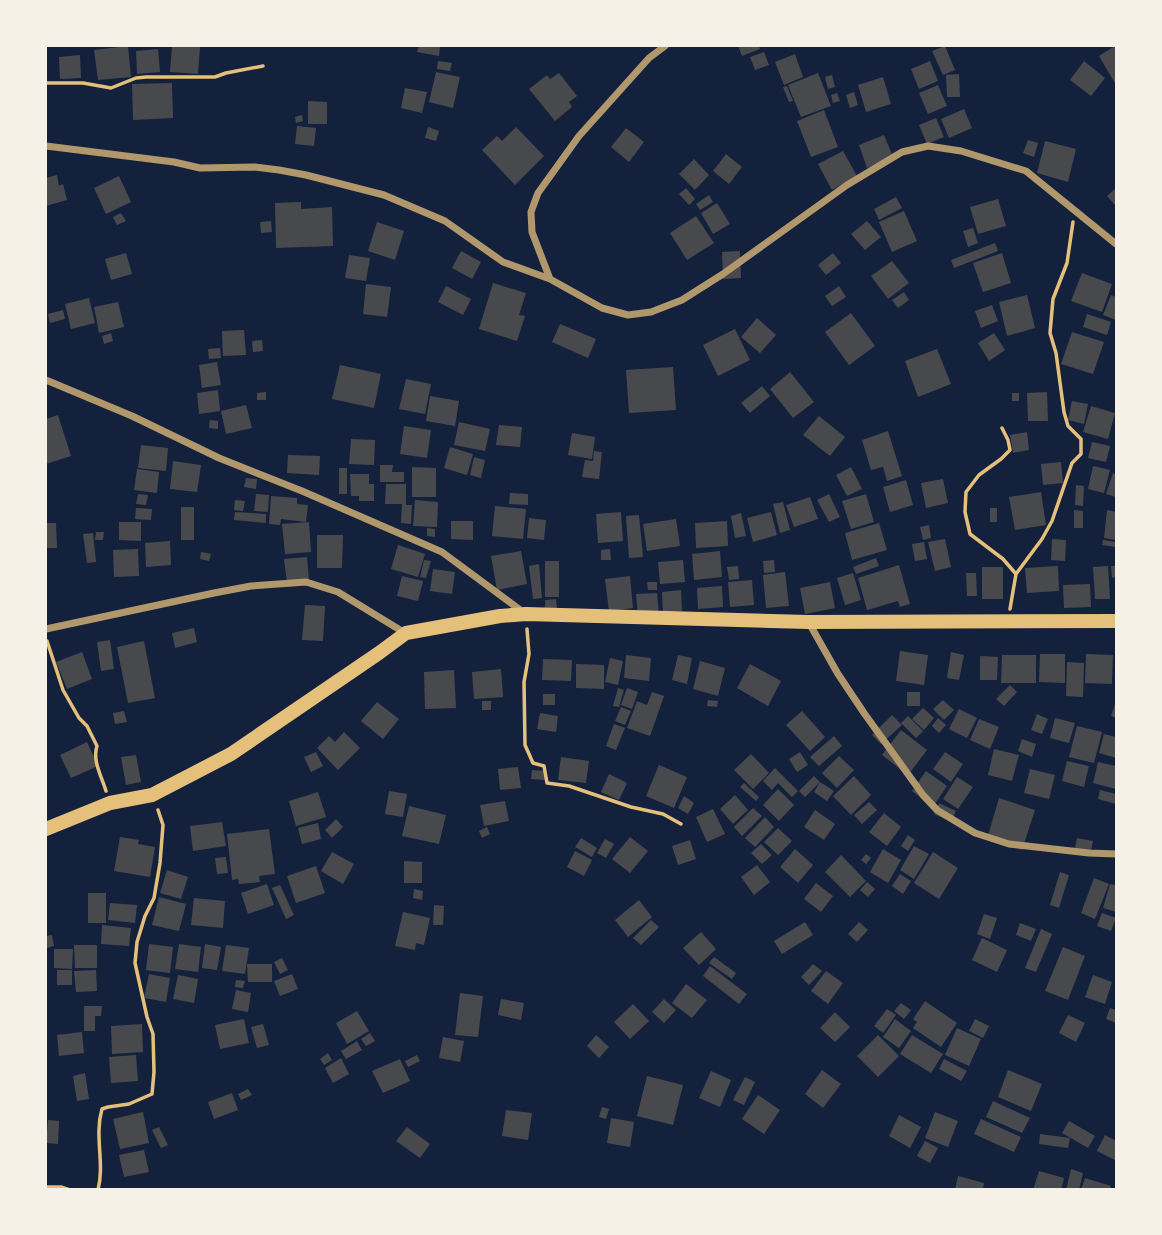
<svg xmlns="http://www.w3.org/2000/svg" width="1162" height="1235" font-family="'DejaVu Sans',sans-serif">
  <rect width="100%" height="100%" fill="#14213d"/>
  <path fill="#48494c" d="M 128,46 L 131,77 L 98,80 L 94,50 Z
    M 172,46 L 200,47 L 198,74 L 170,72 Z
    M 419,46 L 440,46 L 439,56 L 417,52 Z
    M 738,46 L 759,46 L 760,49 L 742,56 Z
    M 945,46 L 955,70 L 943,75 L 932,51 Z
    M 1115,46 L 1116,46 L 1116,85 L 1099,56 Z
    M 158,49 L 160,72 L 137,74 L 136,51 Z
    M 764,52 L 769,65 L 755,70 L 750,57 Z
    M 795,54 L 803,77 L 784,85 L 775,62 Z
    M 80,55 L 81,78 L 60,79 L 59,57 Z
    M 438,61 L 452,63 L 450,71 L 437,69 Z
    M 930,61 L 938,81 L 919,89 L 911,69 Z
    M 1084,61 L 1105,78 L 1091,96 L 1070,80 Z
    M 436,72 L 460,77 L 453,108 L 429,102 Z
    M 559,73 L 577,96 L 569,102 L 572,107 L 555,121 L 529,89 L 547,75 L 550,79 Z
    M 818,73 L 831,106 L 801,117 L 788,85 Z
    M 959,74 L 960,97 L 947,97 L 946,75 Z
    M 832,75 L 835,87 L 828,89 L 825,77 Z
    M 883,77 L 891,104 L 866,112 L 858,85 Z
    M 172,83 L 173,118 L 133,120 L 132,84 Z
    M 938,85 L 947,106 L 928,114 L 919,93 Z
    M 787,86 L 793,101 L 789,102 L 783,87 Z
    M 405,88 L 427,92 L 422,113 L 401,108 Z
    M 854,92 L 858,105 L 850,108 L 846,95 Z
    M 837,93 L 840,101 L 833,103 L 831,95 Z
    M 308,101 L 327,102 L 327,124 L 308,124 Z
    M 964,109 L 972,128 L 949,138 L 941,119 Z
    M 824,110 L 838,147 L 811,157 L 797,121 Z
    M 302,115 L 303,121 L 296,123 L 295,117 Z
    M 936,118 L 944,137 L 927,144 L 919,125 Z
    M 297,126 L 316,128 L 314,146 L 295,144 Z
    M 428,127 L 439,131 L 436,141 L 425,138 Z
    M 516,127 L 544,156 L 515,185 L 482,150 L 497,136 L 502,141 Z
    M 626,128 L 644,142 L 629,162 L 611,147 Z
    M 884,135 L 893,157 L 867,168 L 859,145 Z
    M 1028,140 L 1038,143 L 1034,157 L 1023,153 Z
    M 1045,141 L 1076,149 L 1068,182 L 1037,173 Z
    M 843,151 L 857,176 L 832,190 L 818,164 Z
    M 726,154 L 742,167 L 729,184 L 713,171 Z
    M 694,159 L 709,175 L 695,190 L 679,174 Z
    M 57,175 L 59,186 L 63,184 L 67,200 L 46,206 L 46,178 Z
    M 119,176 L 131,202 L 106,214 L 94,188 Z
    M 686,188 L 695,199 L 689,205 L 679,194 Z
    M 1116,188 L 1116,204 L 1115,205 L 1107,196 Z
    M 709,195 L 713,202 L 700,210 L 696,204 Z
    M 896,197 L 902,208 L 879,220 L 874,209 Z
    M 998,199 L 1006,226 L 978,234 L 970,207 Z
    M 301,202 L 301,209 L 332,207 L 333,246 L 276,248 L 275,203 Z
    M 717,203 L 730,224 L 713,234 L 701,213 Z
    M 904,211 L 917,241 L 892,252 L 879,222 Z
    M 121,213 L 126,221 L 117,225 L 113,217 Z
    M 696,216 L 714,243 L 687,260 L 670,233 Z
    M 271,221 L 272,232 L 261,233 L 260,222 Z
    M 867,221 L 881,237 L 865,250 L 851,234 Z
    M 377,222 L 404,231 L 395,260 L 368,251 Z
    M 973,228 L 978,243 L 968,247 L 963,231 Z
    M 995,243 L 998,251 L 954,268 L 951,260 Z
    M 461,251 L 481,262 L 472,279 L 452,268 Z
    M 740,251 L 741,278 L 723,279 L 722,252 Z
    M 126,253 L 132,274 L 111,280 L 105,259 Z
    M 833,253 L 841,263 L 826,275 L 818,265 Z
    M 1002,253 L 1011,283 L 983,292 L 973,263 Z
    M 349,255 L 370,258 L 366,281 L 345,278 Z
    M 892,261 L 909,283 L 888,299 L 871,276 Z
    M 1082,273 L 1112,284 L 1102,312 L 1071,301 Z
    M 493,283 L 526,293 L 519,315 L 525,316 L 517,341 L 479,329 Z
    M 366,284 L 391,287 L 387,317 L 363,314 Z
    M 446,286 L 471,299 L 463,315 L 438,302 Z
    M 839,286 L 846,297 L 832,306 L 825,296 Z
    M 904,292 L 909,300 L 898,308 L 892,300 Z
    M 1027,295 L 1035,328 L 1007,336 L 999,302 Z
    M 1111,295 L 1116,297 L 1116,320 L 1103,315 Z
    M 89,298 L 95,323 L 71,329 L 65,304 Z
    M 118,302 L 124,327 L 99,333 L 94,307 Z
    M 992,305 L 998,321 L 981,328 L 975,311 Z
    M 63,310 L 65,319 L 50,323 L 48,314 Z
    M 851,313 L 875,346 L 849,365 L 825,332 Z
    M 1087,314 L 1111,322 L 1107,335 L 1083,327 Z
    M 757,318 L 776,335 L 760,353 L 741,337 Z
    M 560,324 L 596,339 L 588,358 L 552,342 Z
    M 735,329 L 750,360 L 718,376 L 703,345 Z
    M 244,330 L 246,355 L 223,356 L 222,331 Z
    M 1072,332 L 1104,342 L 1093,374 L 1061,364 Z
    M 111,333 L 113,341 L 104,344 L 102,336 Z
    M 994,333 L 1005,350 L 989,361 L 978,343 Z
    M 262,340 L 263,351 L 253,352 L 252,341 Z
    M 220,348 L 221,358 L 209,359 L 208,349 Z
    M 937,349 L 951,384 L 918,397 L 905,361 Z
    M 217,362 L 221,385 L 202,388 L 199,365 Z
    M 340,365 L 381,374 L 374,408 L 332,399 Z
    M 673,367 L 676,410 L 629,413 L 626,370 Z
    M 790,372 L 814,402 L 793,418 L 770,389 Z
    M 406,379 L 431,384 L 425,414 L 399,409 Z
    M 762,386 L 770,396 L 750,413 L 741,403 Z
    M 218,390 L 220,411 L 199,414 L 197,393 Z
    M 266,392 L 266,400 L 257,400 L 257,393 Z
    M 1047,392 L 1048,421 L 1028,421 L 1027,393 Z
    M 1012,393 L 1019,393 L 1019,401 L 1012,401 Z
    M 430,396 L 459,401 L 455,426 L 426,421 Z
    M 1072,401 L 1088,404 L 1084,424 L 1068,420 Z
    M 246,405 L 252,428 L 226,434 L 221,411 Z
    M 1091,406 L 1115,413 L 1108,439 L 1083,432 Z
    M 58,415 L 71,456 L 46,464 L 46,419 Z
    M 819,416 L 845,437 L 830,456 L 803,435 Z
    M 210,420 L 218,421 L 218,429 L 209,428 Z
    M 459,422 L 490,429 L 485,451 L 454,445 Z
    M 499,425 L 522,427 L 520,447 L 496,445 Z
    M 404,426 L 431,430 L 427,458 L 400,454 Z
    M 888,431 L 902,476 L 887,481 L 883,467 L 871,470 L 862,440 Z
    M 1027,432 L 1029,450 L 1013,453 L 1010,435 Z
    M 572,433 L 595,437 L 592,459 L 568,455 Z
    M 351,439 L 375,440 L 374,465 L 349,464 Z
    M 1092,442 L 1110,446 L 1106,462 L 1088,458 Z
    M 141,445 L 168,448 L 166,471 L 138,468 Z
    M 450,447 L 473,454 L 467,475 L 444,468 Z
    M 594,451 L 602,452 L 599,479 L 582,477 L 585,460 L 593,461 Z
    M 288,455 L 320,456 L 319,475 L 287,473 Z
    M 474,457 L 485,460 L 481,478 L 470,475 Z
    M 173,461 L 201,465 L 197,492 L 170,489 Z
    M 1061,462 L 1063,483 L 1043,485 L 1041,464 Z
    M 380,465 L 393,465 L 392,472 L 404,472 L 404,482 L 380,482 Z
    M 1093,466 L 1110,470 L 1104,493 L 1088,489 Z
    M 412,467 L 436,468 L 436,497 L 412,497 Z
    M 851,467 L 862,489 L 847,496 L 836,475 Z
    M 339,468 L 347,468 L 347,494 L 339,494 Z
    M 137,469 L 159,472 L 157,493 L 134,490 Z
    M 1113,473 L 1116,475 L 1116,497 L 1106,494 Z
    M 350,474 L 369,474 L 369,484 L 374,484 L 374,501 L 359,501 L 359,496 L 351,496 Z
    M 246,478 L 257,479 L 256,489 L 244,487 Z
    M 943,479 L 948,503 L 926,508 L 921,483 Z
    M 906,480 L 913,505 L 890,512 L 883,487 Z
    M 386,484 L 406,484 L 406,505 L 412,505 L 411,524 L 401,523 L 402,504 L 385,504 Z
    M 1076,485 L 1084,486 L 1083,506 L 1075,505 Z
    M 1041,492 L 1046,525 L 1015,530 L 1009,497 Z
    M 510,493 L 528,494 L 528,505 L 509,504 Z
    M 138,494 L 148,495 L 146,505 L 136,504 Z
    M 256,494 L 269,495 L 268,512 L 254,511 Z
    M 829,494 L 840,517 L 829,522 L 817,500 Z
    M 866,494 L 874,522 L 851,529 L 842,501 Z
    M 271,496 L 297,498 L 297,504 L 308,505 L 306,522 L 281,519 L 280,525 L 269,524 Z
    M 810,497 L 818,519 L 794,527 L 786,505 Z
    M 235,500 L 245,501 L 243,511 L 234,510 Z
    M 415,500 L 438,502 L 437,527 L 413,526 Z
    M 783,502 L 790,530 L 780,533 L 773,504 Z
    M 495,506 L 526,509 L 523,539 L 492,536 Z
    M 181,507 L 194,507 L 194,540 L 181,540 Z
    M 136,508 L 152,509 L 151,520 L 135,519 Z
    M 990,508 L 997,508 L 997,522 L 990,522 Z
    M 1074,510 L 1083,511 L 1083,528 L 1074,528 Z
    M 1107,510 L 1116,512 L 1116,540 L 1104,538 Z
    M 235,512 L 266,514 L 266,523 L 234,520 Z
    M 621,512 L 623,541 L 598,543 L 596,514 Z
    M 771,512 L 777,535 L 753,542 L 747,518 Z
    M 741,513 L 746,536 L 735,538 L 731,516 Z
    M 639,515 L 643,557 L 629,558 L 626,516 Z
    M 529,518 L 546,520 L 544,540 L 527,538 Z
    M 676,519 L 680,546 L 647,551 L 643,524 Z
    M 451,521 L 473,521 L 473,540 L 451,539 Z
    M 727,521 L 728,546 L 696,548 L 695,523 Z
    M 119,522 L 141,522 L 141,541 L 119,540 Z
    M 309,522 L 311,552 L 285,554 L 282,524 Z
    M 46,523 L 56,523 L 57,548 L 46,548 Z
    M 879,523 L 887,550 L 852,560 L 845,533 Z
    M 929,525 L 931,538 L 923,540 L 920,527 Z
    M 427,528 L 435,529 L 435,537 L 427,536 Z
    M 96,532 L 104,532 L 103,540 L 95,540 Z
    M 93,533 L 96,562 L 87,563 L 83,534 Z
    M 317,535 L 343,535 L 342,568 L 317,568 Z
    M 945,539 L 951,567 L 935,571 L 928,542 Z
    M 1052,539 L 1066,540 L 1065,561 L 1051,560 Z
    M 1103,540 L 1116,542 L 1115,547 L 1102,545 Z
    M 170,541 L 171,565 L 146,567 L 145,543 Z
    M 924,542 L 927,559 L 915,561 L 912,544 Z
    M 398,545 L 425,554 L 418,577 L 391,569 Z
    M 138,549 L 139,576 L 114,577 L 113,550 Z
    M 610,549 L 611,560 L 601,560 L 601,550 Z
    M 521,551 L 527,584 L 497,590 L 491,556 Z
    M 720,551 L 722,577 L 694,580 L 692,554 Z
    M 201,552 L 211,554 L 209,561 L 200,559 Z
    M 307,557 L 309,580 L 287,583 L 284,559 Z
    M 876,558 L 879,566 L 856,574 L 853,567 Z
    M 424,560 L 431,561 L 426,578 L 420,577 Z
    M 683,560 L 685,582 L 660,584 L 658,562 Z
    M 774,560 L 775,572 L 764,573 L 763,561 Z
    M 545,561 L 559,561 L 559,597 L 545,597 Z
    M 539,564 L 542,598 L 533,599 L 529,566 Z
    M 899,565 L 910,604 L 900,607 L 898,601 L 867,610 L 858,578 Z
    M 738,566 L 739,579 L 729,580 L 727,567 Z
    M 1058,566 L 1059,591 L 1027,593 L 1025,568 Z
    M 1108,566 L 1110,599 L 1095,599 L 1093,567 Z
    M 1111,566 L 1116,566 L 1116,577 L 1112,578 Z
    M 982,567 L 1003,567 L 1003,599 L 982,599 Z
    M 433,569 L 455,572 L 452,594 L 430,591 Z
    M 785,572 L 789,606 L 766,608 L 763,575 Z
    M 853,573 L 861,600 L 845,605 L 837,578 Z
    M 966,573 L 976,573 L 977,596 L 967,596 Z
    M 402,576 L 423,581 L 418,601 L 397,596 Z
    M 630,576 L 633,608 L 609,611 L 605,579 Z
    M 752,580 L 754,605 L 730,607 L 728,582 Z
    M 647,582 L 657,582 L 657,590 L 648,590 Z
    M 830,582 L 835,608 L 805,614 L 800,588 Z
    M 1090,584 L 1091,607 L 1064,608 L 1063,585 Z
    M 722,586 L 723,607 L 698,609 L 697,588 Z
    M 681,590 L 682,611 L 663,613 L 662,592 Z
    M 657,593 L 659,615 L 638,617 L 636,594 Z
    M 556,599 L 557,608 L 545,609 L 545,600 Z
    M 305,605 L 325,606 L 323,641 L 302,640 Z
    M 194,628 L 197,642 L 175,648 L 172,633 Z
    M 110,640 L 114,669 L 101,671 L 97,642 Z
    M 144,641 L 155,698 L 128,703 L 117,647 Z
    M 900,651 L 928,655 L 924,685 L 896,681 Z
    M 82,652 L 92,679 L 67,689 L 56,662 Z
    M 951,652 L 964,655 L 959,680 L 947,678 Z
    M 1040,654 L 1065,654 L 1065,683 L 1039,682 Z
    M 1086,654 L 1113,655 L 1112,684 L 1085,683 Z
    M 626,655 L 651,658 L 649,681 L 624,678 Z
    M 678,655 L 692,658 L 687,684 L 672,680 Z
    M 1002,655 L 1036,655 L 1036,683 L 1001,683 Z
    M 980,656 L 998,657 L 997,680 L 980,680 Z
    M 610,658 L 623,661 L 618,685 L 605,682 Z
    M 543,659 L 572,660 L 571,681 L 542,680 Z
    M 700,661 L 725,668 L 718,696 L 693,689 Z
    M 1067,662 L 1084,663 L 1083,697 L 1066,696 Z
    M 576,664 L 604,665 L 604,689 L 576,688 Z
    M 750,664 L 781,681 L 768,706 L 737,688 Z
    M 501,669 L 503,697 L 474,699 L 472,672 Z
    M 454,670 L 456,708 L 425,709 L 424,672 Z
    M 1010,685 L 1017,692 L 1004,706 L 996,699 Z
    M 618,688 L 624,690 L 619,707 L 613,706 Z
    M 627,688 L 638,692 L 632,709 L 621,705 Z
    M 652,692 L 664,696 L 650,736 L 627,728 L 637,701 L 647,705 Z
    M 907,692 L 920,692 L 920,706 L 907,706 Z
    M 543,694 L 555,694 L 555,705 L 543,705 Z
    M 708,700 L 718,701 L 717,707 L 707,706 Z
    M 943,700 L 954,710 L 944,720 L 933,709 Z
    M 482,701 L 491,701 L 491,710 L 482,710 Z
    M 1116,701 L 1116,718 L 1111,716 Z
    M 377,702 L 399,719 L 383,739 L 361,721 Z
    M 621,707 L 631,711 L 625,725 L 615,721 Z
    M 923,708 L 934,718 L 924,730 L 912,719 Z
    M 959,709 L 977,718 L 967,738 L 949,729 Z
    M 124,711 L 127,722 L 115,724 L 113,713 Z
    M 802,711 L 825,737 L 810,751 L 786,725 Z
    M 540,713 L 558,716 L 556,732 L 537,729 Z
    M 1037,714 L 1048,719 L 1042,734 L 1031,730 Z
    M 892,715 L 902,725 L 881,744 L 872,735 Z
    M 908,716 L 923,731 L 916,738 L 901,723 Z
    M 938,718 L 946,725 L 939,733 L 932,726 Z
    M 1055,718 L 1075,723 L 1069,743 L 1050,738 Z
    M 979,719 L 999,727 L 990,749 L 970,740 Z
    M 614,724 L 625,728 L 616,750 L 606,746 Z
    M 1077,726 L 1102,732 L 1094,763 L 1069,757 Z
    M 901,730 L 927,750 L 908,775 L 882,755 Z
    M 344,732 L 360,748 L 338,770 L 317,748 L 329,736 L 335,742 Z
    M 1104,734 L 1116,737 L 1116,758 L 1099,753 Z
    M 834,736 L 842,746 L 819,766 L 810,757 Z
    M 1022,739 L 1036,744 L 1032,757 L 1018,751 Z
    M 87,742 L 98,766 L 71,778 L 60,755 Z
    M 994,749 L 1019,755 L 1012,781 L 988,775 Z
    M 316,752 L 323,766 L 311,772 L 304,757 Z
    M 800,752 L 808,765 L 797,772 L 789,759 Z
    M 945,752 L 963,764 L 951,782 L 933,769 Z
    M 751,754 L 769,773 L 753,789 L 734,770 Z
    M 136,755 L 141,782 L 126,785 L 121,757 Z
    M 839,756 L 854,770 L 837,788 L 822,773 Z
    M 561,757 L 589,761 L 586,783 L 558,780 Z
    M 1067,761 L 1089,766 L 1084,787 L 1062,781 Z
    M 1098,762 L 1116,766 L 1116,789 L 1093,783 Z
    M 659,765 L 687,777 L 674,808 L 646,796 Z
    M 518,767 L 521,788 L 500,790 L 498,769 Z
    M 775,768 L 798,791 L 792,797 L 778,783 L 772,790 L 763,781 Z
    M 1030,769 L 1055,775 L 1049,799 L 1024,793 Z
    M 532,770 L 546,771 L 545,780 L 531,779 Z
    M 926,771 L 947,786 L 933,807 L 912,791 Z
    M 609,774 L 627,783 L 619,800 L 601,792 Z
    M 814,776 L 820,782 L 805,797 L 799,791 Z
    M 854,776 L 871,795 L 851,815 L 833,796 Z
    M 957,777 L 973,787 L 958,809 L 943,799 Z
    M 820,782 L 834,791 L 827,801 L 814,792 Z
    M 744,783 L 759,797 L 756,801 L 740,787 Z
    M 778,789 L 794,805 L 779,821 L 763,805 Z
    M 1100,790 L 1116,794 L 1116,804 L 1098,799 Z
    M 389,791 L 407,794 L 403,817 L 385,814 Z
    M 318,792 L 326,817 L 296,826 L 289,801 Z
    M 735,795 L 748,810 L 733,824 L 720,809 Z
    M 684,796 L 694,803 L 688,814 L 678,808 Z
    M 999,798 L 1035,810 L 1022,850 L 987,839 Z
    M 505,801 L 509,821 L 484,826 L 480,805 Z
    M 869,802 L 877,810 L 862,824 L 854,815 Z
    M 939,803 L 956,811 L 951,822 L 934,814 Z
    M 409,806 L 446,815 L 439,844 L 402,836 Z
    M 753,808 L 762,816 L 742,836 L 734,827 Z
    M 713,809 L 725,834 L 707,842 L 696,817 Z
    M 815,810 L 835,824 L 824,840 L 804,827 Z
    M 884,813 L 901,827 L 887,846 L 869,832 Z
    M 765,817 L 774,827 L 755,847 L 745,838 Z
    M 336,819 L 343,827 L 332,838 L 325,830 Z
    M 222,822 L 226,846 L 193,851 L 190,826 Z
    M 318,823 L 321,839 L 302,844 L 298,828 Z
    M 487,827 L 490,834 L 482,838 L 479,831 Z
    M 778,828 L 792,841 L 778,855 L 764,842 Z
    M 269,829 L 275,874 L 259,876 L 260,882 L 239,884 L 238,879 L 232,880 L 227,834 Z
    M 908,835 L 915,840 L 908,851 L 901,846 Z
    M 120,837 L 139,840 L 138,844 L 155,847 L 150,877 L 114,871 Z
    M 630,837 L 648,851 L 630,873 L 612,859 Z
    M 581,838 L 597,848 L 592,857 L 575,847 Z
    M 1077,838 L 1093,841 L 1090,856 L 1074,853 Z
    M 605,839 L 614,844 L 606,858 L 597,853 Z
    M 690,840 L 696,859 L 678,865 L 672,846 Z
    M 761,844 L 772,855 L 762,864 L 751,853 Z
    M 914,846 L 929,854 L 914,879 L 900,870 Z
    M 795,849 L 813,865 L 798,883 L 780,867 Z
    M 883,849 L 901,860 L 888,883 L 870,872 Z
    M 575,851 L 592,860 L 584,876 L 567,867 Z
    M 332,852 L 354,864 L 343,884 L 321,871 Z
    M 933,852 L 958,868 L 939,899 L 914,883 Z
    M 866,854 L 871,858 L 866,864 L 861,860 Z
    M 841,855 L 866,881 L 850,897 L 825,872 Z
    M 226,857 L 228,873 L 217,874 L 215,858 Z
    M 404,861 L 422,862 L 422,883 L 404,883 Z
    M 757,865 L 770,882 L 754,895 L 741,877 Z
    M 316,866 L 325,893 L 296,903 L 287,876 Z
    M 167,870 L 188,877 L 181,899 L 160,893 Z
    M 1060,872 L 1069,875 L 1059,908 L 1050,905 Z
    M 900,874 L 911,881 L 903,894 L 892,886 Z
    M 1094,878 L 1109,884 L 1095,919 L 1081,913 Z
    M 867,882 L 875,889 L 868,897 L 860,890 Z
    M 816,883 L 833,896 L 821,912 L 804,899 Z
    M 267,884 L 274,905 L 248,914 L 241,893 Z
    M 1110,884 L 1116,885 L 1116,912 L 1103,908 Z
    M 280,885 L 294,915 L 286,919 L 272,888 Z
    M 414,889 L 423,891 L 422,900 L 413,898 Z
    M 88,893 L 106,893 L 106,923 L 88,923 Z
    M 159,897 L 186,904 L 179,931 L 152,925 Z
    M 194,898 L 225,901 L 223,928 L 191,925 Z
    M 639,900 L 652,917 L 628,937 L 615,920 Z
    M 110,903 L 137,905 L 135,923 L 108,920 Z
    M 434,905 L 444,906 L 443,925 L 433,925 Z
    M 403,912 L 430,918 L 424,945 L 416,943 L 415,950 L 395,946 Z
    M 1102,913 L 1116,918 L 1111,931 L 1097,926 Z
    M 984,914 L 997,918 L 990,939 L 977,934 Z
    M 651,920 L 659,927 L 641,945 L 633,938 Z
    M 805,922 L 813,935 L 782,954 L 774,941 Z
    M 859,922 L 868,930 L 857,942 L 848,934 Z
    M 1020,923 L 1036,929 L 1031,941 L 1016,935 Z
    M 102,925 L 131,928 L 129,946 L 101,944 Z
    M 1041,929 L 1052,934 L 1036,972 L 1025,968 Z
    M 701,932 L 716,949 L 699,965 L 683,948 Z
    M 52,935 L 54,946 L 46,948 L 46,936 Z
    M 982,938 L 1007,950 L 997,972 L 972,960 Z
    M 149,944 L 173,947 L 170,973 L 146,970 Z
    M 179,944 L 201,947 L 198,972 L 175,969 Z
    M 205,944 L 221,947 L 217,970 L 202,968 Z
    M 74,945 L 97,945 L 97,968 L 75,968 Z
    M 226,945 L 249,948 L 245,974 L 222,971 Z
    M 1063,947 L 1085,956 L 1068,1000 L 1045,991 Z
    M 54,949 L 73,949 L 72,969 L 54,968 Z
    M 714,957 L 736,973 L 732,979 L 709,963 Z
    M 282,958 L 288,970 L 280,974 L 274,962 Z
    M 247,964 L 272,964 L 272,982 L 248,982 Z
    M 813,964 L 822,971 L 809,985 L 801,977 Z
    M 710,966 L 747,994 L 739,1004 L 703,976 Z
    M 57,970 L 72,970 L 72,985 L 57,985 Z
    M 96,970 L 97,991 L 76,992 L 74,971 Z
    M 826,971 L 843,983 L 828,1004 L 811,991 Z
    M 149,974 L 170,978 L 166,1002 L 144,998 Z
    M 292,974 L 298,989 L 280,996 L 274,981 Z
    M 178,975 L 198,979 L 194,1003 L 173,999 Z
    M 1093,975 L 1112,982 L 1105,1004 L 1085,997 Z
    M 236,980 L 245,981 L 243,988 L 235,987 Z
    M 686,984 L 707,1000 L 692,1018 L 672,1003 Z
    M 236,990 L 251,993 L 248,1012 L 232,1009 Z
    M 460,993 L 483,996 L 478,1037 L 455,1035 Z
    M 501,999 L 524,1003 L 521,1020 L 498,1015 Z
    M 664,999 L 676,1010 L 664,1023 L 652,1012 Z
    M 925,1001 L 957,1023 L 941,1047 L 913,1028 L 917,1022 L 913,1019 Z
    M 901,1003 L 911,1010 L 904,1019 L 894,1011 Z
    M 633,1004 L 649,1021 L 630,1039 L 614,1022 Z
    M 84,1006 L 102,1006 L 101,1016 L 95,1016 L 95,1031 L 84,1031 Z
    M 1110,1008 L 1116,1010 L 1116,1023 L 1106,1019 Z
    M 887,1009 L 896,1015 L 883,1033 L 874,1026 Z
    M 357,1011 L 369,1031 L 347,1044 L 336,1023 Z
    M 835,1012 L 850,1027 L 835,1042 L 820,1028 Z
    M 1068,1015 L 1085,1023 L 1076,1042 L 1059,1033 Z
    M 244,1019 L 249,1043 L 220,1049 L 215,1025 Z
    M 895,1019 L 911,1031 L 899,1048 L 883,1037 Z
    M 975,1019 L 989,1026 L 983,1038 L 969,1031 Z
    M 142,1024 L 143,1052 L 112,1054 L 111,1026 Z
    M 263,1024 L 269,1045 L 257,1048 L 251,1027 Z
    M 957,1028 L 981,1039 L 969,1066 L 945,1055 Z
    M 82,1032 L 84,1053 L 59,1056 L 57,1035 Z
    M 370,1033 L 375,1041 L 366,1046 L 361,1039 Z
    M 596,1035 L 609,1047 L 599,1058 L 587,1046 Z
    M 878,1035 L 899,1056 L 878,1077 L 857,1056 Z
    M 912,1035 L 943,1054 L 931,1073 L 900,1054 Z
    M 443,1037 L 464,1041 L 460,1062 L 439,1058 Z
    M 357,1041 L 362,1050 L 346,1059 L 341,1051 Z
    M 328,1053 L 332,1060 L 324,1065 L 320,1059 Z
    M 136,1055 L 138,1081 L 111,1083 L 109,1057 Z
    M 417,1055 L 420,1061 L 408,1067 L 405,1061 Z
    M 341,1058 L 349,1074 L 333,1083 L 325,1068 Z
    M 400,1059 L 410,1081 L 383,1093 L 372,1071 Z
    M 944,1059 L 967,1071 L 961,1081 L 939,1069 Z
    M 822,1070 L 841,1084 L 823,1108 L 805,1094 Z
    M 1008,1070 L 1042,1084 L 1031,1111 L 998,1097 Z
    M 711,1071 L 731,1080 L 720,1107 L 699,1098 Z
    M 85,1073 L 89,1099 L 77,1101 L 73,1076 Z
    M 647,1076 L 683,1085 L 673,1125 L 637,1116 Z
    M 745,1077 L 755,1082 L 744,1105 L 733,1100 Z
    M 248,1089 L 252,1095 L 241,1100 L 238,1094 Z
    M 232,1093 L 238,1110 L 214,1119 L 208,1102 Z
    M 758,1095 L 780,1110 L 764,1134 L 742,1119 Z
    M 993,1101 L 1030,1118 L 1022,1133 L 986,1117 Z
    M 602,1107 L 609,1109 L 606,1119 L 599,1117 Z
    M 506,1110 L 532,1113 L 528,1140 L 502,1136 Z
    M 143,1112 L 149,1143 L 120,1149 L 113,1119 Z
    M 935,1112 L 958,1121 L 948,1147 L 925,1138 Z
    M 899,1115 L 921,1127 L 910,1148 L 889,1136 Z
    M 611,1118 L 634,1122 L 630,1147 L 607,1143 Z
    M 981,1119 L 1021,1137 L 1014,1152 L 974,1134 Z
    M 48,1120 L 59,1121 L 58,1144 L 46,1143 Z
    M 1069,1121 L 1095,1136 L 1088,1148 L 1062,1133 Z
    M 159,1127 L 168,1145 L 161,1148 L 152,1130 Z
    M 407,1127 L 430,1144 L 420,1158 L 396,1141 Z
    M 1040,1134 L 1070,1138 L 1068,1148 L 1039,1144 Z
    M 1105,1135 L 1116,1141 L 1116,1157 L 1115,1160 L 1097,1151 Z
    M 925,1141 L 938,1148 L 930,1163 L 917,1156 Z
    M 144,1150 L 149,1172 L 124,1177 L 119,1155 Z
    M 1071,1169 L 1083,1173 L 1079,1190 L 1066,1190 Z
    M 1039,1171 L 1064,1178 L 1061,1190 L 1033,1190 Z
    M 958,1176 L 984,1183 L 983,1190 L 955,1190 Z
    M 1085,1178 L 1111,1186 L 1110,1190 L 1081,1190 Z"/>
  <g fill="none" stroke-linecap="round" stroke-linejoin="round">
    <path stroke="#e5c07b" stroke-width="3.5" d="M 46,83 L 83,83 L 111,88 L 136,78 L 146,77 L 215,77 L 226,73 L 263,66
      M 1002,428 L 1008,440 L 1010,450 L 1001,459 L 979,475 L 966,492 L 965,512 L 970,534 L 1003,559 L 1016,574
      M 1010,609 L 1016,574 L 1042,539 L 1052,521 L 1072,463 L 1081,454 L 1081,439 L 1068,426 L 1064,412 L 1056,353 L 1050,333 L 1053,299 L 1067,263 L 1073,222
      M 527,629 L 529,654 L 524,682 L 525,745 L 533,763 L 544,766 L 547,783 L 569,786 L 631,807 L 663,814 L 681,824
      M 47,641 L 63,690 L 79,718 L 87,726 L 97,746 C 92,761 102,777 106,791
      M 46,1187 L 61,1187 L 70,1190
      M 98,1190 C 105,1163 94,1136 102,1109 L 108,1107 L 129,1104 L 152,1094 L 154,1072 L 153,1034 L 147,1017 L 135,963 L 137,942 L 145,916 L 154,898 L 160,863 L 163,825 L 158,810"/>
    <path stroke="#b1986c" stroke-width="7" d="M 46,146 L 174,162 L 200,168 L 255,167 L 279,170 L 306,175 L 384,195 L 445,221 L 503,262 L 550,279 L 602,308 L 628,315 L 651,312 L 682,300 L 723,274 L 847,185 L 902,152 L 928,146 L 961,151 L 1026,171 L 1116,244
      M 550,279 L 532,232 L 531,212 L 538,193 L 579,136 L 649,58 L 665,46
      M 46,380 L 132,416 L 219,458 L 302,491 L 442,552 L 523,612
      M 809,623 L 838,674 L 864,713 L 923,795 L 937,810 L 975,833 L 1009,844 L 1089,853 L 1116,854
      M 46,629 L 214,593 L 251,586 L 306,582 L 338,592 L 405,633"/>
    <path stroke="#e5c07b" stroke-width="14" d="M 46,829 L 110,803 L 152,795 L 231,754 L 379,653 L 406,633 L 500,616 L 526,614 L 808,622 L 1116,621"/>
  </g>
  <rect width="1162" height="1235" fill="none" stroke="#f6f1e7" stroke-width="94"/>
</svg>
